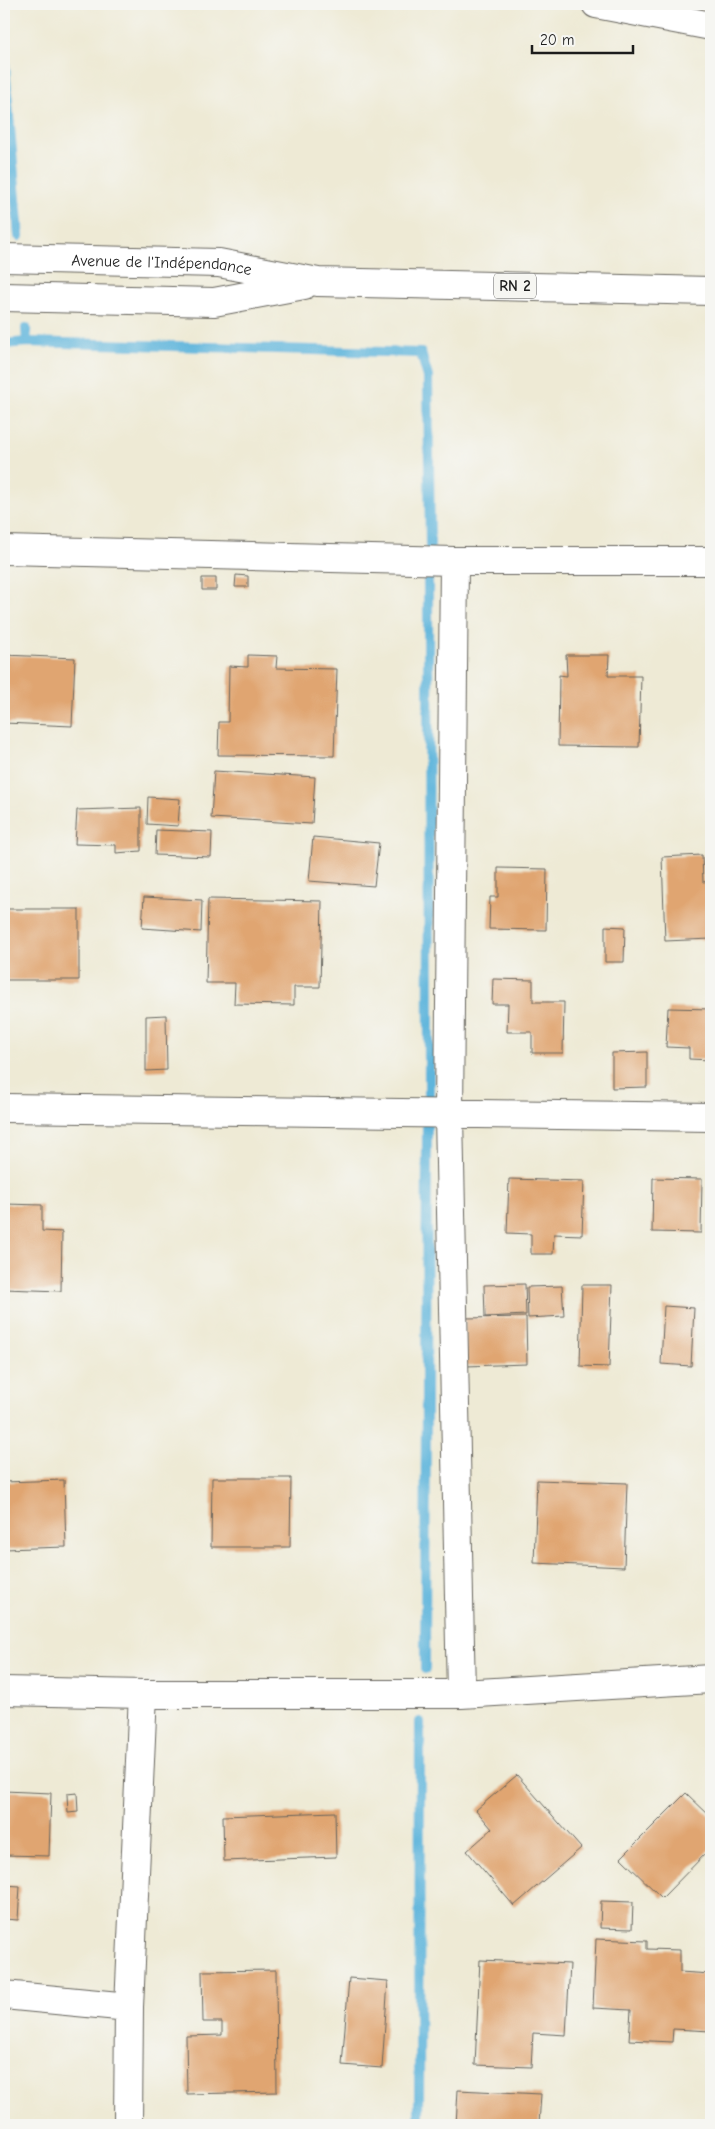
<svg xmlns="http://www.w3.org/2000/svg" width="715" height="2129" font-family="'Comic Neue',sans-serif">
  <rect width="100%" height="100%" fill="#f6f6f2"/>
  <filter id="ink" filterUnits="userSpaceOnUse"><feTurbulence type="fractalNoise" baseFrequency=".02" numOctaves="2"/><feDisplacementMap in="SourceGraphic" scale="10" xChannelSelector="R" yChannelSelector="G"/><feConvolveMatrix kernelMatrix="1 2 1 2 8 2 1 2 1" color-interpolation-filters="sRGB"/></filter>
  <filter id="wash" filterUnits="userSpaceOnUse"><feTurbulence type="fractalNoise" baseFrequency=".0096" numOctaves="4" result="noise"/><feDisplacementMap in="SourceGraphic" scale="20" xChannelSelector="R" yChannelSelector="G"/><feGaussianBlur stdDeviation="1.12" result="paint"/><feColorMatrix in="noise" values="0 0 0 0 0 0 0 0 0 0 0 0 0 0 0 0 0 1.4 0 .05"/><feComposite in="paint" operator="in"/></filter>
  <g filter="url(#wash)">
    <rect width="100%" height="100%" fill="#eeead5"/>
    <g fill="none" stroke-linecap="round" stroke-linejoin="round">
      <path stroke="#5fb5dc" stroke-width="10" d="M 4,55 L 19,236
        M 26,328 L 27,342
        M 4,344 L 27,342 L 421,353 L 428,377 L 430,546
        M 428,571 L 429,1100
        M 425,1669 L 427,1127
        M 419,2125 L 420,1722"/>
    </g>
    <g id="blocks">
      <path fill="#e0a571" d="M 236,575 L 248,576 L 248,587 L 235,587 Z
        M 202,578 L 216,578 L 216,590 L 202,590 Z
        M 4,655 L 75,658 L 72,726 L 4,723 Z
        M 248,655 L 277,656 L 276,668 L 337,669 L 334,756 L 218,755 L 219,722 L 228,722 L 229,666 L 248,667 Z
        M 566,655 L 609,655 L 608,676 L 641,676 L 639,747 L 558,746 L 559,675 L 567,676 Z
        M 214,771 L 315,777 L 312,824 L 211,818 Z
        M 148,797 L 180,799 L 178,826 L 147,824 Z
        M 141,808 L 141,851 L 116,853 L 116,845 L 75,844 L 77,810 Z
        M 156,830 L 212,832 L 211,857 L 155,855 Z
        M 313,837 L 379,843 L 374,886 L 309,881 Z
        M 702,855 L 703,882 L 711,881 L 711,939 L 665,941 L 662,857 Z
        M 498,868 L 547,869 L 546,930 L 489,929 L 490,897 L 498,897 Z
        M 144,897 L 202,900 L 201,932 L 142,928 Z
        M 208,899 L 322,901 L 320,987 L 294,987 L 294,1005 L 234,1004 L 235,983 L 206,983 Z
        M 4,909 L 79,909 L 79,980 L 4,980 Z
        M 605,926 L 625,927 L 624,962 L 605,962 Z
        M 493,979 L 533,980 L 533,1002 L 564,1002 L 563,1053 L 532,1053 L 532,1032 L 507,1032 L 508,1004 L 492,1004 Z
        M 668,1008 L 711,1009 L 711,1060 L 689,1059 L 689,1048 L 666,1047 Z
        M 166,1015 L 167,1070 L 146,1071 L 146,1016 Z
        M 647,1052 L 647,1087 L 612,1088 L 612,1053 Z
        M 653,1178 L 702,1179 L 701,1233 L 652,1232 Z
        M 509,1179 L 584,1181 L 582,1235 L 554,1234 L 553,1254 L 531,1254 L 531,1234 L 507,1233 Z
        M 5,1204 L 42,1205 L 42,1231 L 62,1232 L 61,1291 L 4,1289 Z
        M 525,1284 L 526,1315 L 485,1317 L 484,1285 Z
        M 582,1285 L 612,1285 L 609,1367 L 580,1366 Z
        M 562,1286 L 564,1316 L 528,1318 L 527,1287 Z
        M 664,1306 L 694,1308 L 691,1366 L 661,1364 Z
        M 526,1317 L 527,1364 L 466,1366 L 465,1318 Z
        M 212,1478 L 291,1478 L 290,1547 L 211,1547 Z
        M 64,1480 L 66,1547 L 4,1549 L 4,1482 Z
        M 537,1480 L 627,1483 L 624,1567 L 534,1563 Z
        M 517,1775 L 581,1848 L 514,1906 L 467,1851 L 492,1829 L 476,1810 Z
        M 4,1791 L 51,1793 L 49,1856 L 4,1855 Z
        M 77,1793 L 78,1812 L 68,1813 L 67,1794 Z
        M 686,1793 L 711,1817 L 711,1848 L 662,1898 L 621,1858 Z
        M 335,1812 L 336,1857 L 224,1861 L 223,1816 Z
        M 4,1885 L 20,1886 L 18,1920 L 4,1919 Z
        M 601,1901 L 633,1902 L 632,1929 L 600,1928 Z
        M 596,1939 L 647,1941 L 647,1949 L 680,1950 L 680,1972 L 711,1974 L 711,2031 L 673,2029 L 672,2042 L 629,2040 L 631,2010 L 593,2008 Z
        M 480,1960 L 570,1964 L 566,2035 L 533,2033 L 531,2067 L 475,2065 Z
        M 276,1970 L 277,2092 L 187,2094 L 186,2036 L 222,2035 L 222,2022 L 203,2022 L 202,1971 Z
        M 349,1978 L 388,1981 L 382,2068 L 342,2065 Z
        M 458,2090 L 541,2094 L 539,2125 L 456,2125 Z"/>
    </g>
  </g>
  <g filter="url(#ink)">
    <use href="#blocks" fill-opacity="0" stroke="#66645d" stroke-width="1"/>
    <g fill="none" stroke-linecap="round" stroke-linejoin="round">
      <g stroke="#66645d" stroke-width="30">
        <path id="minor" d="M 596,4 L 711,26
          M 4,550 L 454,561 L 711,561
          M 454,561 L 449,1115 L 461,1694
          M 4,1108 L 711,1117
          M 4,1691 L 143,1694 L 461,1694 L 711,1679
          M 4,1995 L 129,2007
          M 128,2125 L 129,2007 L 143,1694"/>
      </g>
      <g stroke="#66645d" stroke-width="30">
        <g id="major">
          <path id="s1" d="M 4,258 L 219,263 L 318,282 L 711,291"/>
          <path d="M 4,297 L 214,302 L 304,285"/>
        </g>
      </g>
      <use href="#minor" stroke="#fff" stroke-width="28"/>
      <use href="#major" stroke="#fff" stroke-width="28"/>
    </g>
  </g>
  <g text-anchor="middle" stroke-width="5" stroke-linejoin="round" paint-order="stroke">
    <rect fill="#f6f6f2" stroke="#5d5d5c" stroke-width="1" x="494" y="273.5" width="42" height="25" rx="4"/>
    <g font-size="15" font-weight="bold" fill="#1c1c1c">
      <text x="515" y="291">RN 2</text>
    </g>
    <g font-size="16" fill="#1c1c1c" stroke="#f6f6f2">
      <text dy="6" stroke="none"><textPath href="#s1" startOffset="158">Avenue de l'Indépendance</textPath></text>
    </g>
  </g>
  <rect width="715" height="2129" fill="none" stroke="#f6f6f2" stroke-width="20"/>
  <path d="M532 45v8h101v-8" fill="none" stroke="#1c1c1c" stroke-width="2.5"/>
  <text x="540" y="45" font-size="15" fill="#1c1c1c" stroke="#f6f6f2" stroke-width="4" paint-order="stroke">20 m</text>
</svg>
